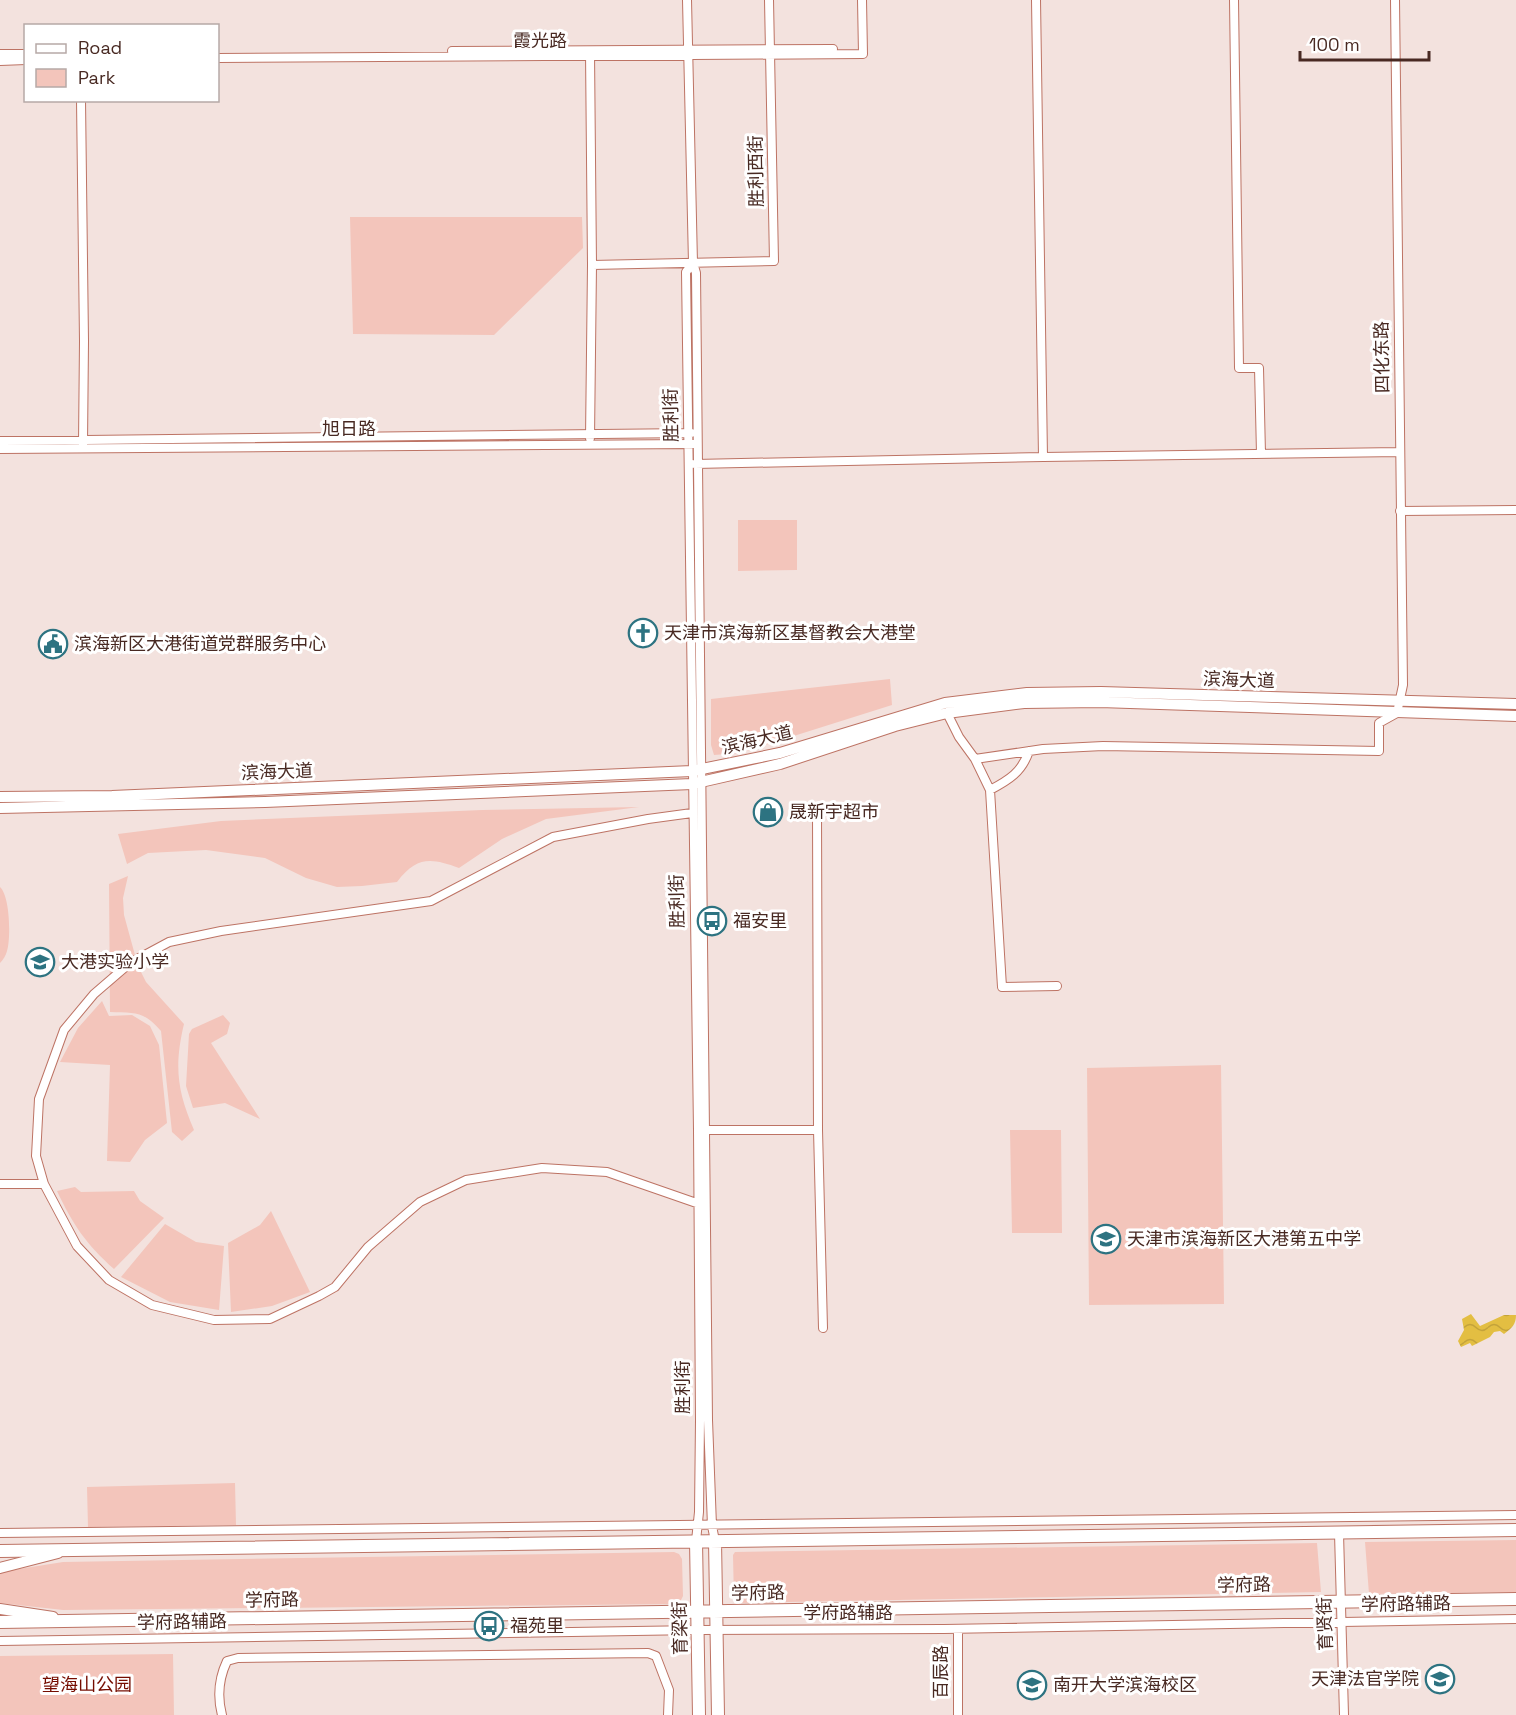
<svg xmlns="http://www.w3.org/2000/svg" width="1516" height="1715" font-family="'Space Grotesk','Noto Sans SC',sans-serif">
  <defs>
    <pattern id="water-waves" width="16" height="10" patternUnits="userSpaceOnUse" patternTransform="scale(1.5)"><rect width="16" height="10" fill="#e3be42"/><path d="M0 5q4-4 8 0t8 0" fill="none" stroke="#c4a33a"/></pattern>
  </defs>
  <rect width="100%" height="100%" fill="#f3e2de"/>
  <path fill="#f3c5bb" d="M 350,217 L 582,217 L 583,248 L 494,335 L 353,334 Z
    M 738,520 L 797,520 L 797,570 L 738,571 Z
    M 890,679 L 892,705 L 740,753 L 714,755 L 711,745 L 711,699 Z
    M 639,807 L 546,819 L 502,839 L 459,868 C 431,858 417,856 397,882 L 362,886 L 337,887 L 306,878 L 265,858 L 206,850 L 148,853 L 127,864 L 118,834 L 221,821 L 482,810 Z
    M 128,876 L 123,898 L 124,915 L 138,966 L 146,982 L 184,1024 C 174,1066 177,1091 194,1130 L 182,1141 L 172,1132 L 161,1031 C 144,1011 135,1013 110,1012 L 109,884 Z
    M 0,887 C 10,896 11,938 7,951 C 6,955 3,960 0,963 Z
    M 102,1001 L 109,1016 L 132,1015 L 150,1026 L 159,1045 L 167,1123 L 145,1140 L 130,1162 L 107,1161 L 110,1065 L 60,1062 L 78,1028 Z
    M 223,1015 L 230,1023 L 227,1034 L 211,1043 L 260,1119 L 225,1103 L 193,1108 L 186,1086 L 189,1034 L 192,1029 Z
    M 1221,1065 L 1224,1304 L 1089,1305 L 1087,1068 Z
    M 1010,1130 L 1061,1130 L 1062,1233 L 1012,1233 Z
    M 75,1187 L 81,1192 L 134,1191 L 140,1201 L 164,1218 L 114,1269 C 86,1244 73,1225 57,1191 Z
    M 271,1211 L 310,1292 L 272,1306 L 231,1312 L 228,1243 L 260,1225 Z
    M 165,1224 L 196,1242 L 224,1246 L 219,1310 L 170,1302 L 121,1277 Z
    M 235,1483 L 236,1525 L 88,1527 L 87,1487 Z
    M 1516,1540 L 1516,1592 L 1369,1594 L 1365,1542 Z
    M 1317,1543 L 1321,1592 L 738,1603 L 734,1601 L 733,1555 L 735,1552 Z
    M 674,1552 L 679,1554 L 682,1559 L 683,1596 L 681,1600 L 675,1604 L 63,1610 L 0,1603 L 0,1572 L 63,1562 Z
    M 173,1654 L 174,1715 L 0,1715 L 0,1656 Z"/>
  <path fill="url(#water-waves)" d="M 1471,1314 L 1480,1326 L 1504,1315 L 1516,1315 C 1516,1324 1512,1328 1504,1334 L 1500,1331 L 1494,1332 L 1490,1337 L 1472,1346 L 1470,1343 L 1461,1347 L 1458,1341 L 1464,1330 L 1462,1319 Z"/>
  <g fill="none" stroke-linecap="round" stroke-linejoin="round">
    <g stroke="#bd7364" stroke-width="10">
      <path id="minor" d="M 687,0 L 693,263 L 696,273 L 708,1420 L 712,1526 L 715,1541
        M 1036,0 L 1043,457 L 1400,452
        M 1234,0 L 1239,368 L 1259,368 L 1261,454
        M 452,51 L 833,49
        M 0,54 L 26,54
        M 218,58 L 863,54 L 862,0
        M 0,61 L 26,60
        M 81,100 L 84,341 L 83,444
        M 693,263 L 686,272 L 698,1130 L 700,1420 L 699,1512 L 696,1541
        M 592,265 L 774,261 L 769,0
        M 590,438 L 592,265 L 590,52
        M 0,441 L 691,433
        M 0,449 L 693,444
        M 695,464 L 1043,457
        M 1400,511 L 1516,510
        M 947,713 L 959,737 L 975,759 L 990,790 L 1002,987 L 1057,986
        M 975,759 L 1043,749 L 1103,746 L 1379,751 L 1379,723 L 1397,713 L 1403,685 L 1395,0
        M 990,790 C 1009,780 1022,772 1029,751
        M 692,813 L 648,819 L 553,837 L 431,901 L 221,931 L 169,942 L 130,963 L 94,994 L 64,1030 L 39,1099 L 36,1156 L 44,1184 L 77,1246 L 109,1280 L 152,1305 L 214,1320 L 270,1319 L 319,1296 L 335,1287 L 368,1247 L 420,1202 L 466,1180 L 542,1168 L 607,1172 L 705,1206
        M 817,813 L 818,1130 L 823,1328
        M 702,1130 L 818,1130
        M 0,1184 L 44,1184
        M 0,1533 L 1516,1515
        M 1339,1533 L 1344,1715
        M 958,1629 L 958,1715
        M 0,1641 L 698,1630 L 944,1629 L 1516,1619
        M 222,1715 C 217,1696 219,1678 227,1661 L 238,1658 L 648,1653 L 656,1656 L 669,1690 L 668,1715"/>
    </g>
    <g stroke="#bd7364" stroke-width="12">
      <path id="major" d="M 0,797 L 112,796 L 692,771 L 780,753 L 945,703 L 1027,693 L 1101,692 L 1516,704
        M 0,808 L 265,802 L 692,784 L 780,764 L 895,726 L 947,713 L 1024,703 L 1100,702 L 1516,716
        M 0,1568 L 58,1553
        M 0,1609 L 53,1617"/>
    </g>
    <g stroke="#bd7364" stroke-width="14">
      <path id="highway" d="M 696,1541 L 699,1715
        M 715,1541 L 718,1715
        M 0,1551 L 1516,1530
        M 0,1622 L 1516,1599"/>
    </g>
    <use href="#minor" stroke="#fff" stroke-width="8"/>
    <use href="#major" stroke="#fff" stroke-width="10"/>
    <use href="#highway" stroke="#fff" stroke-width="12"/>
  </g>
  <defs>
    <g id="church-ring" transform="scale(1.5)"><circle r="9.5" fill="#fff" stroke="#2d7381" stroke-width="1.5"/><path d="M-1.2-6h2.4v3.5h3.3v2.4h-3.3V6h-2.4V-.1h-3.3v-2.4h3.3Z" fill="#2d7381"/></g>
    <g id="civic-ring" transform="scale(1.5)"><circle r="9.5" fill="#fff" stroke="#2d7381" stroke-width="1.5"/><path d="M-.6-6.5H3V-4.5H.6V-3L4-1V1h2V6H-6V1h2V-1L-.6-3ZM-1.2 2.5V6h2.4V2.5Z" fill="#2d7381"/></g>
    <g id="shop-ring" transform="scale(1.5)"><circle r="9.5" fill="#fff" stroke="#2d7381" stroke-width="1.5"/><path d="M-5-2.5h2.3a2.7 3.5 0 0 1 5.4 0H5L5.5 6h-11ZM-1.5-2.5h3a1.5 2.3 0 0 0-3 0Z" fill="#2d7381"/></g>
    <g id="bus-ring" transform="scale(1.5)"><circle r="9.5" fill="#fff" stroke="#2d7381" stroke-width="1.5"/><path d="M-5-6H5V4H4V6H2V4H-2V6H-4V4H-5ZM-3.5-4V0h7V-4ZM-3.5 1.2v1.5H-2V1.2ZM2 1.2v1.5H3.5V1.2Z" fill="#2d7381"/></g>
    <g id="school-ring" transform="scale(1.5)"><circle r="9.5" fill="#fff" stroke="#2d7381" stroke-width="1.5"/><path d="M0-5L7-2L0 1L-7-2ZM-4 1L0 2.5L4 1V4Q0 6-4 4Z" fill="#2d7381"/></g>
    <g id="university-ring" transform="scale(1.5)"><circle r="9.5" fill="#fff" stroke="#2d7381" stroke-width="1.5"/><path d="M0-5L7-2L0 1L-7-2ZM-4 1L0 2.5L4 1V4Q0 6-4 4Z" fill="#2d7381"/></g>
  </defs>
  <g fill-rule="evenodd">
    <use href="#church-ring" x="643" y="633"/>
    <use href="#civic-ring" x="53" y="644"/>
    <use href="#shop-ring" x="768" y="812"/>
    <use href="#bus-ring" x="712" y="921"/>
    <use href="#school-ring" x="40" y="962"/>
    <use href="#school-ring" x="1106" y="1239"/>
    <use href="#bus-ring" x="489" y="1626"/>
    <use href="#university-ring" x="1440" y="1679"/>
    <use href="#university-ring" x="1032" y="1685"/>
  </g>
  <g text-anchor="middle" stroke-width="6" stroke-linejoin="round" paint-order="stroke">
    <g font-size="18" fill="#482922" stroke="#fff">
      <text x="540" y="47">霞光路</text>
      <text transform="translate(756 171) rotate(-91)" y="6">胜利西街</text>
      <text transform="translate(1382 357) rotate(-91)" y="6">四化东路</text>
      <text transform="translate(671 415) rotate(-91)" y="6">胜利街</text>
      <text x="349" y="435">旭日路</text>
      <text transform="translate(1239 680) rotate(2)" y="6">滨海大道</text>
      <text transform="translate(757 740) rotate(-13)" y="6">滨海大道</text>
      <text transform="translate(277 772) rotate(-2)" y="6">滨海大道</text>
      <text transform="translate(677 901) rotate(-91)" y="6">胜利街</text>
      <text transform="translate(683 1387) rotate(-90)" y="6">胜利街</text>
      <text transform="translate(1244 1585) rotate(-1)" y="6">学府路</text>
      <text transform="translate(758 1593) rotate(-1)" y="6">学府路</text>
      <text transform="translate(272 1600) rotate(-1)" y="6">学府路</text>
      <text transform="translate(1406 1604) rotate(-1)" y="6">学府路辅路</text>
      <text x="848" y="1619">学府路辅路</text>
      <text transform="translate(182 1622) rotate(-1)" y="6">学府路辅路</text>
      <text transform="translate(1325 1624) rotate(-92)" y="6">育贤街</text>
      <text transform="translate(680 1628) rotate(-91)" y="6">育梁街</text>
      <text transform="translate(941 1672) rotate(-90)" y="6">百辰路</text>
    </g>
    <g font-size="18" fill="#482922" stroke="#fff" text-anchor="start">
      <text x="664" y="639">天津市滨海新区基督教会大港堂</text>
      <text x="74" y="650">滨海新区大港街道党群服务中心</text>
      <text x="789" y="818">晟新宇超市</text>
      <text x="733" y="927">福安里</text>
      <text x="61" y="968">大港实验小学</text>
      <text x="1127" y="1245">天津市滨海新区大港第五中学</text>
      <text x="510" y="1632">福苑里</text>
      <text x="1419" y="1685" text-anchor="end">天津法官学院</text>
      <text x="1053" y="1691">南开大学滨海校区</text>
    </g>
    <g font-size="18" fill="#750d00" stroke="#fff">
      <text x="87" y="1691">望海山公园</text>
    </g>
  </g>
  <rect x="24" y="24" width="195" height="78" fill="#ffffff" stroke="#b6a9a7" stroke-width="1.5"/>
  <rect x="36" y="44" width="30" height="9" fill="#ffffff" stroke="#b6a9a7" stroke-width="1.5"/>
  <text x="78" y="54" font-size="18" fill="#482922">Road</text>
  <rect x="36" y="69" width="30" height="18" fill="#f3c5bb" stroke="#b6a9a7" stroke-width="1.5"/>
  <text x="78" y="84" font-size="18" fill="#482922">Park</text>
  <path d="M1300 51v9h129v-9" fill="none" stroke="#482922" stroke-width="3"/>
  <text x="1309" y="51" font-size="18" fill="#482922" stroke="#ffffff" stroke-width="4.5" paint-order="stroke">100 m</text>
</svg>
